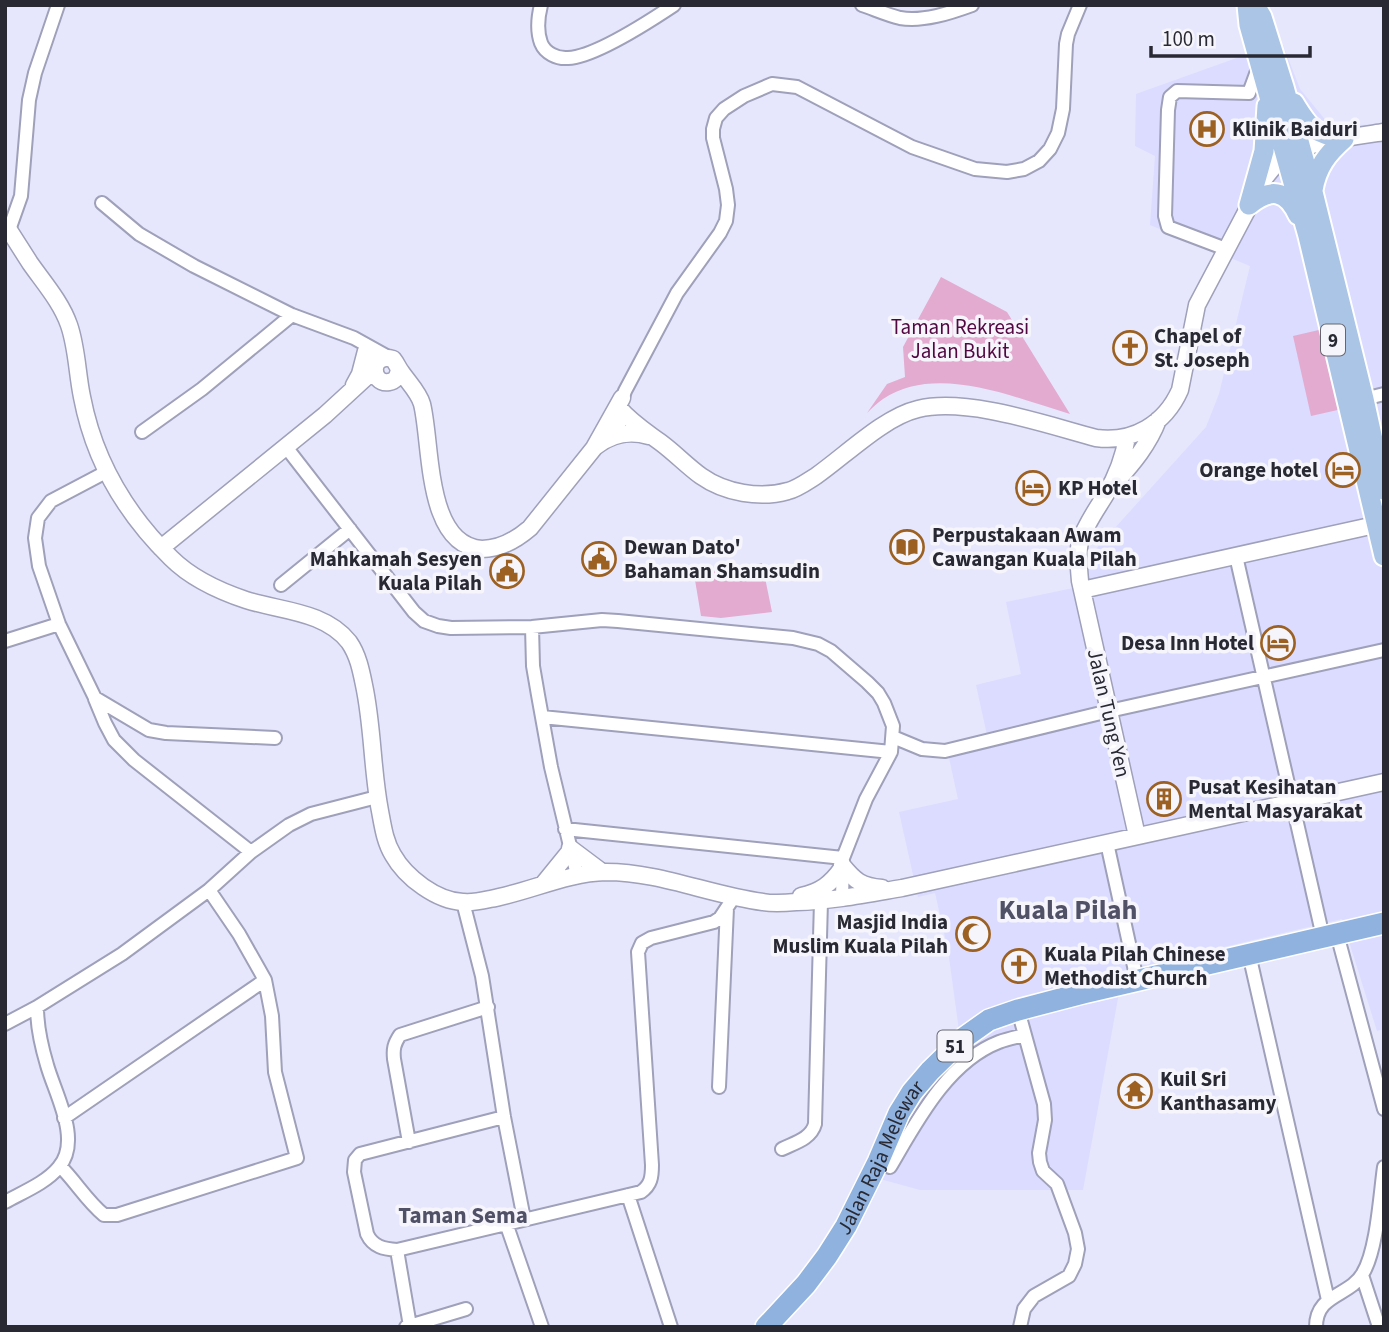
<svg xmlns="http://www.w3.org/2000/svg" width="1389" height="1332" font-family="'Source Sans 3',sans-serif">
  <rect width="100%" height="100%" fill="#e6e7fc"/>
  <path fill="#dbdcff" d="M 1283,45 L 1300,89 L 1327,122 L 1354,125 L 1384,124 L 1384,1029 L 1377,1031 L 1342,919 L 1123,971 L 1083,1190 L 920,1190 L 880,1179 L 906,1124 L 926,1092 L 960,1054 L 958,1023 L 948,950 L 935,893 L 918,897 L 899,812 L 958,799 L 946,744 L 987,735 L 976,685 L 1021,674 L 1006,602 L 1073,588 L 1096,549 L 1206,427 L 1219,394 L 1250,266 L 1150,225 L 1155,156 L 1135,146 L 1136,94 L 1245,55 Z"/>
  <path fill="#e3abd0" d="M 941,277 L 1007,312 L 1070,414 C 1015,398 937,363 883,399 C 877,403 872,408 867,413 L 887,384 L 905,377 L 903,347 Z
    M 1323,329 L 1342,409 L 1311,416 L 1293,336 Z
    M 762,563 L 772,612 L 721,618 L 701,616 L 694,574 Z"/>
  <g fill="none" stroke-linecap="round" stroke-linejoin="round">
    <g stroke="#9fa0b9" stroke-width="16">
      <path id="minor" d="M 541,5 C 538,17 537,32 541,43 C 545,53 557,59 568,58 C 595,57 650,21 674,5
        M 862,5 C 874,9 887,15 900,18 C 923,22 950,13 972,5
        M 102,203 L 139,234 L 194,266 L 292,315 L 354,338 L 390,358
        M 9,230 L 21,196 L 29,100 L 35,73 L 58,5
        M 1226,249 L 1168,227 L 1165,216 L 1168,110 L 1170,97 L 1177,91 L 1249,93 L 1260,63
        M 1364,399 L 1384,394
        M 142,432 L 202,389 L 292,315
        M 619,434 L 619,408 L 625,391 L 677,293 L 720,233 L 726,221 L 728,205 L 726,189 L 713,138 L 713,129 L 716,118 L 724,109 L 744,96 L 772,84 L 797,87 L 912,147 L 975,169 L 1007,172 L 1024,169 L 1039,161 L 1050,149 L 1058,133 L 1063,109 L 1066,44 L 1068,34 L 1080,5
        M 286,447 L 414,612 L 424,621 L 438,626 L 451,628 L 532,627 L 602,620 L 618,621 L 793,638 L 818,644 L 831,651 L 867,682 L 878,693 L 884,703 L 893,726 L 891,752 L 866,799 L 843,858 L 842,899
        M 106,472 L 51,501 L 38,518 L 35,538 L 39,566 L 59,624 L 95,698 L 149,730 L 166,733 L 275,738
        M 1236,556 L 1323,937
        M 281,585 L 350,529
        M 532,627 L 533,666 L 538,695 L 551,767 L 577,875
        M 5,641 L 59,624
        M 95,699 L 105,723 L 114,740 L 134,760 L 251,852
        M 542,717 L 891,752
        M 893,737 L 922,749 L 945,751 L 1109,711 L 1384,650
        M 565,829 L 843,858
        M 1107,843 L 1137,980
        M 463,902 L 482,976 L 504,1117 L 524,1219
        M 1337,934 L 1384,1109
        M 1249,954 L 1328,1300
        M 1018,1010 L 1044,1104 L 1045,1120 L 1039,1153 L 1040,1162 L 1043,1171 L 1057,1184 L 1075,1233 L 1078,1249 L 1075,1264 L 1069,1276 L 1034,1296 L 1024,1309 L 1020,1327
        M 5,1024 L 37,1007
        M 719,1087 L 727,908
        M 504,1117 L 360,1154 L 355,1160 L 354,1172 L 367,1234 C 373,1247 384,1249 397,1250 L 641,1192 C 651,1185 652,1177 652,1165 L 638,952 L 642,943 L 651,938 L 714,922 L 720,918 L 734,897
        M 64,1118 L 265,980 L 239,934 L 209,890
        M 409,1142 L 394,1059 C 393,1049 394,1044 400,1035 L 488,1007
        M 782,1149 C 794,1143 811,1139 815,1124 L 821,901
        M 878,1162 L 890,1167 C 916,1123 947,1062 999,1042 C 1007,1039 1016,1037 1025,1035
        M 60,1166 C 76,1182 87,1201 104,1215 L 117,1215 L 297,1158 L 275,1072 L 272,1016 L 265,980
        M 628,1195 L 671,1327
        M 5,1202 C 23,1192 46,1183 59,1167 C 82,1140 55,1094 47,1065 C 41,1045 37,1027 37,1007 L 122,954 L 209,890 L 251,852 L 289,825 L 311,814 L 377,797
        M 506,1223 L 542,1327
        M 397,1250 L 410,1326
        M 1362,1275 L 1379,1327
        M 406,1327 L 466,1309
        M 1316,1327 C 1316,1293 1350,1297 1363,1273 C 1377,1250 1380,1195 1384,1167"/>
    </g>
    <g stroke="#9fa0b9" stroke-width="19">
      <path id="tertiary" d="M 5,227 L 9,230 C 16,241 23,252 30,263 C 44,283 61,302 69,325 C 77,348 77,373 82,397 C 94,460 126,514 171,558 C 191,578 219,591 246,600 C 280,611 325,611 349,642 C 358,655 361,670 364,685 C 373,727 372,770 380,811 C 383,827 385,842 393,855 C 406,878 437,901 463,902 C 472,903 481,901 490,899 C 529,892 566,873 606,872 C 660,872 710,895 763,902 C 774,904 785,903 797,902 C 832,901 867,894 902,888 L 1384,782
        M 399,369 C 398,376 396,381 389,382 C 370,385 369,352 393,359 C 397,364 398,368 402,373 C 409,383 419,393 422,404 C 432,444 425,546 482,549 C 501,549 516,540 530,528 L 594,448 L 622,398
        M 354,385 L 360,374 L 366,351
        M 619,408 C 632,423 645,431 660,442 C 675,453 687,466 701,476 C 725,493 760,499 788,491 C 797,489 808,481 816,476 C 846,455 884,417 918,409 C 967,397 1047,425 1096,438 C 1133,443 1165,424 1180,390 L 1197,305 L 1263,180 C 1270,172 1276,162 1286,156 C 1306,142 1358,136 1384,132
        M 1127,437 C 1124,456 1116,477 1106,494 C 1097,509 1085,525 1080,542 C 1077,555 1079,568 1080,581 L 1137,836
        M 595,447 C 611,434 628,430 649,436
        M 1116,482 C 1133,463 1149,444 1158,420
        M 161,548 L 325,415 L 374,370
        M 1082,590 L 1384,523
        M 570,848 L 602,872
        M 842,865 C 855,881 861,886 882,888
        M 544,883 L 570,851
        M 801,896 C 820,892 831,884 842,868"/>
    </g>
    <g stroke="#fff" stroke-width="23">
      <path id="primary" d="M 1247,5 L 1249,25 L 1308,236 L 1384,556
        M 1255,5 L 1262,17 L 1284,87 L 1313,192 L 1364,399 L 1384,490
        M 1294,103 C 1311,131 1313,132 1344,139
        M 1313,190 C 1317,167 1327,154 1344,139
        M 1249,205 L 1264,151 L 1267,106
        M 1249,205 C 1270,188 1286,189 1298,215"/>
    </g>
    <g stroke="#fff" stroke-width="24">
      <g id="trunk">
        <path id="s1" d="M 766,1327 L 806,1284 L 827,1256 L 846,1226 L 878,1162 L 899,1113 L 912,1092 L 930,1071 L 965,1037 L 989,1020 L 1018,1010 L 1083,993 L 1384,923"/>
      </g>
    </g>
    <use href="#minor" stroke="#fff" stroke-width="12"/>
    <use href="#tertiary" stroke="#fff" stroke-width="16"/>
    <use href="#primary" stroke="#abc5e7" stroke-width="19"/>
    <use href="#trunk" stroke="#8fb2df" stroke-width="21"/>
  </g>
  <defs>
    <g id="hospital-ring" transform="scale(1.75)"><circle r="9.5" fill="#f5f5fb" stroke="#9c6122" stroke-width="1.5"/><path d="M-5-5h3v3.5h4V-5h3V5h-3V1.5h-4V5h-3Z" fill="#9c6122"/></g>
    <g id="church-ring" transform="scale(1.75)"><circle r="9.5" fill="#f5f5fb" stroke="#9c6122" stroke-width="1.5"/><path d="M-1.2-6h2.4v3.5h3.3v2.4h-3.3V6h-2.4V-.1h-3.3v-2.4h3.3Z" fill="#9c6122"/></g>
    <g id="hotel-ring" transform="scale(1.75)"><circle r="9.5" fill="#f5f5fb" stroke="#9c6122" stroke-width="1.5"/><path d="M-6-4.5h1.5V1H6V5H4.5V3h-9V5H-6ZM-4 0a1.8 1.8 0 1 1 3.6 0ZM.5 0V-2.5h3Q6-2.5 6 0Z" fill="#9c6122"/></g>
    <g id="library-ring" transform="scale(1.75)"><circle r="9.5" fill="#f5f5fb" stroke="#9c6122" stroke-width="1.5"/><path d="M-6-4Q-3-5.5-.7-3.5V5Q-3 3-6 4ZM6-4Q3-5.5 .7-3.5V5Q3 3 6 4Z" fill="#9c6122"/></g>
    <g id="civic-ring" transform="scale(1.75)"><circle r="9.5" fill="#f5f5fb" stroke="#9c6122" stroke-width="1.5"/><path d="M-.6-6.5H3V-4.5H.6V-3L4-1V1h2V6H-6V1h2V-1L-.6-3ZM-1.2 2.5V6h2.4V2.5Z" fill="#9c6122"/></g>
    <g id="building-ring" transform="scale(1.75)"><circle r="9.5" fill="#f5f5fb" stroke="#9c6122" stroke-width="1.5"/><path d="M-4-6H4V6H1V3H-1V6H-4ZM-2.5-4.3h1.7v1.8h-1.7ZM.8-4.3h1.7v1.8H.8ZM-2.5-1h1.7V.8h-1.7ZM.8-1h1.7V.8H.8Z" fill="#9c6122"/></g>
    <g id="mosque-ring" transform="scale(1.75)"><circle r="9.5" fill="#f5f5fb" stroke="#9c6122" stroke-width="1.5"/><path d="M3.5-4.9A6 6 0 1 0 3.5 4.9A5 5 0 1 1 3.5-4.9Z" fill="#9c6122"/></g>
    <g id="temple-ring" transform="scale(1.75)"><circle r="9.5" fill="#f5f5fb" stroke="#9c6122" stroke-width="1.5"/><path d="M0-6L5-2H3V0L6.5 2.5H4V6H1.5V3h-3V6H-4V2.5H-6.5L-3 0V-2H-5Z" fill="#9c6122"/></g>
  </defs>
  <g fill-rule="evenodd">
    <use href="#hospital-ring" x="1207" y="129"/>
    <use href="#church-ring" x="1130" y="348"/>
    <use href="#hotel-ring" x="1343" y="470"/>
    <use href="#hotel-ring" x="1033" y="488"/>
    <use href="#library-ring" x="907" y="547"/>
    <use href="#civic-ring" x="599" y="559"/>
    <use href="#civic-ring" x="507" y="571"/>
    <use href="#hotel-ring" x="1278" y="643"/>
    <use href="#building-ring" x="1164" y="799"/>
    <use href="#mosque-ring" x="973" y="934"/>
    <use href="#church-ring" x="1019" y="966"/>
    <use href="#temple-ring" x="1135" y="1091"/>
  </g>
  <g text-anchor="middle" stroke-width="7" stroke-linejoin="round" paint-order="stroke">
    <g fill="#f5f5fb" stroke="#66666f" stroke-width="2">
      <rect x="1321" y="324.5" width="24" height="31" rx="5"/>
      <rect x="937.5" y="1030.5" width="35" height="31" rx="5"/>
    </g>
    <g font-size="19" font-weight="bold" fill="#292933">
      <text x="1333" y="347">9</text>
      <text x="955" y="1053">51</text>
    </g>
    <g font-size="21" font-weight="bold" fill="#292933" stroke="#f5f5fb" text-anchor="start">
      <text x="1232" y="136">Klinik Baiduri</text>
      <text x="1154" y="343">Chapel of<tspan x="1154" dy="24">St. Joseph</tspan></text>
      <text x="1318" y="477" text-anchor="end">Orange hotel</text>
      <text x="1058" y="495">KP Hotel</text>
      <text x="932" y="542">Perpustakaan Awam<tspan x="932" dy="24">Cawangan Kuala Pilah</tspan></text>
      <text x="624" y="554">Dewan Dato'<tspan x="624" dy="24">Bahaman Shamsudin</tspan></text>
      <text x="482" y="566" text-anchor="end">Mahkamah Sesyen<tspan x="482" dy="24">Kuala Pilah</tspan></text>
      <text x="1254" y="650" text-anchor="end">Desa Inn Hotel</text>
      <text x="1188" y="794">Pusat Kesihatan<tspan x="1188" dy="24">Mental Masyarakat</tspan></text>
      <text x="948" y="929" text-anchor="end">Masjid India<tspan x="948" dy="24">Muslim Kuala Pilah</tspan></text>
      <text x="1044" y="961">Kuala Pilah Chinese<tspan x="1044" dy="24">Methodist Church</tspan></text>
      <text x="1160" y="1086">Kuil Sri<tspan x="1160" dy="24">Kanthasamy</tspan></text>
    </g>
    <g font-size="21" fill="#520741" stroke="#f5f5fb">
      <text x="960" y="334">Taman Rekreasi<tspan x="960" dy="24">Jalan Bukit</tspan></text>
    </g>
    <g font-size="21" fill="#292933" stroke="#f5f5fb">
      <text transform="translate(1109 713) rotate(77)" y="7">Jalan Tung Yen</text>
      <text dy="7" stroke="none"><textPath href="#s1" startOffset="206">Jalan Raja Melewar</textPath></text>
    </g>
    <g font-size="23" font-weight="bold" fill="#505167" stroke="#f5f5fb">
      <text x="463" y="1223">Taman Sema</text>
    </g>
    <g font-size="28" font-weight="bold" fill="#505167" stroke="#f5f5fb">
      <text x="1068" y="919">Kuala Pilah</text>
    </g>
  </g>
  <rect width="1389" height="1332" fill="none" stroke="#292933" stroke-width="14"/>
  <path d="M1151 46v10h159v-10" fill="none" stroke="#292933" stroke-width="3.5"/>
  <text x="1162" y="46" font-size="21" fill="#292933" stroke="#f5f5fb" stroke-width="5" paint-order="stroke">100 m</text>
</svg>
